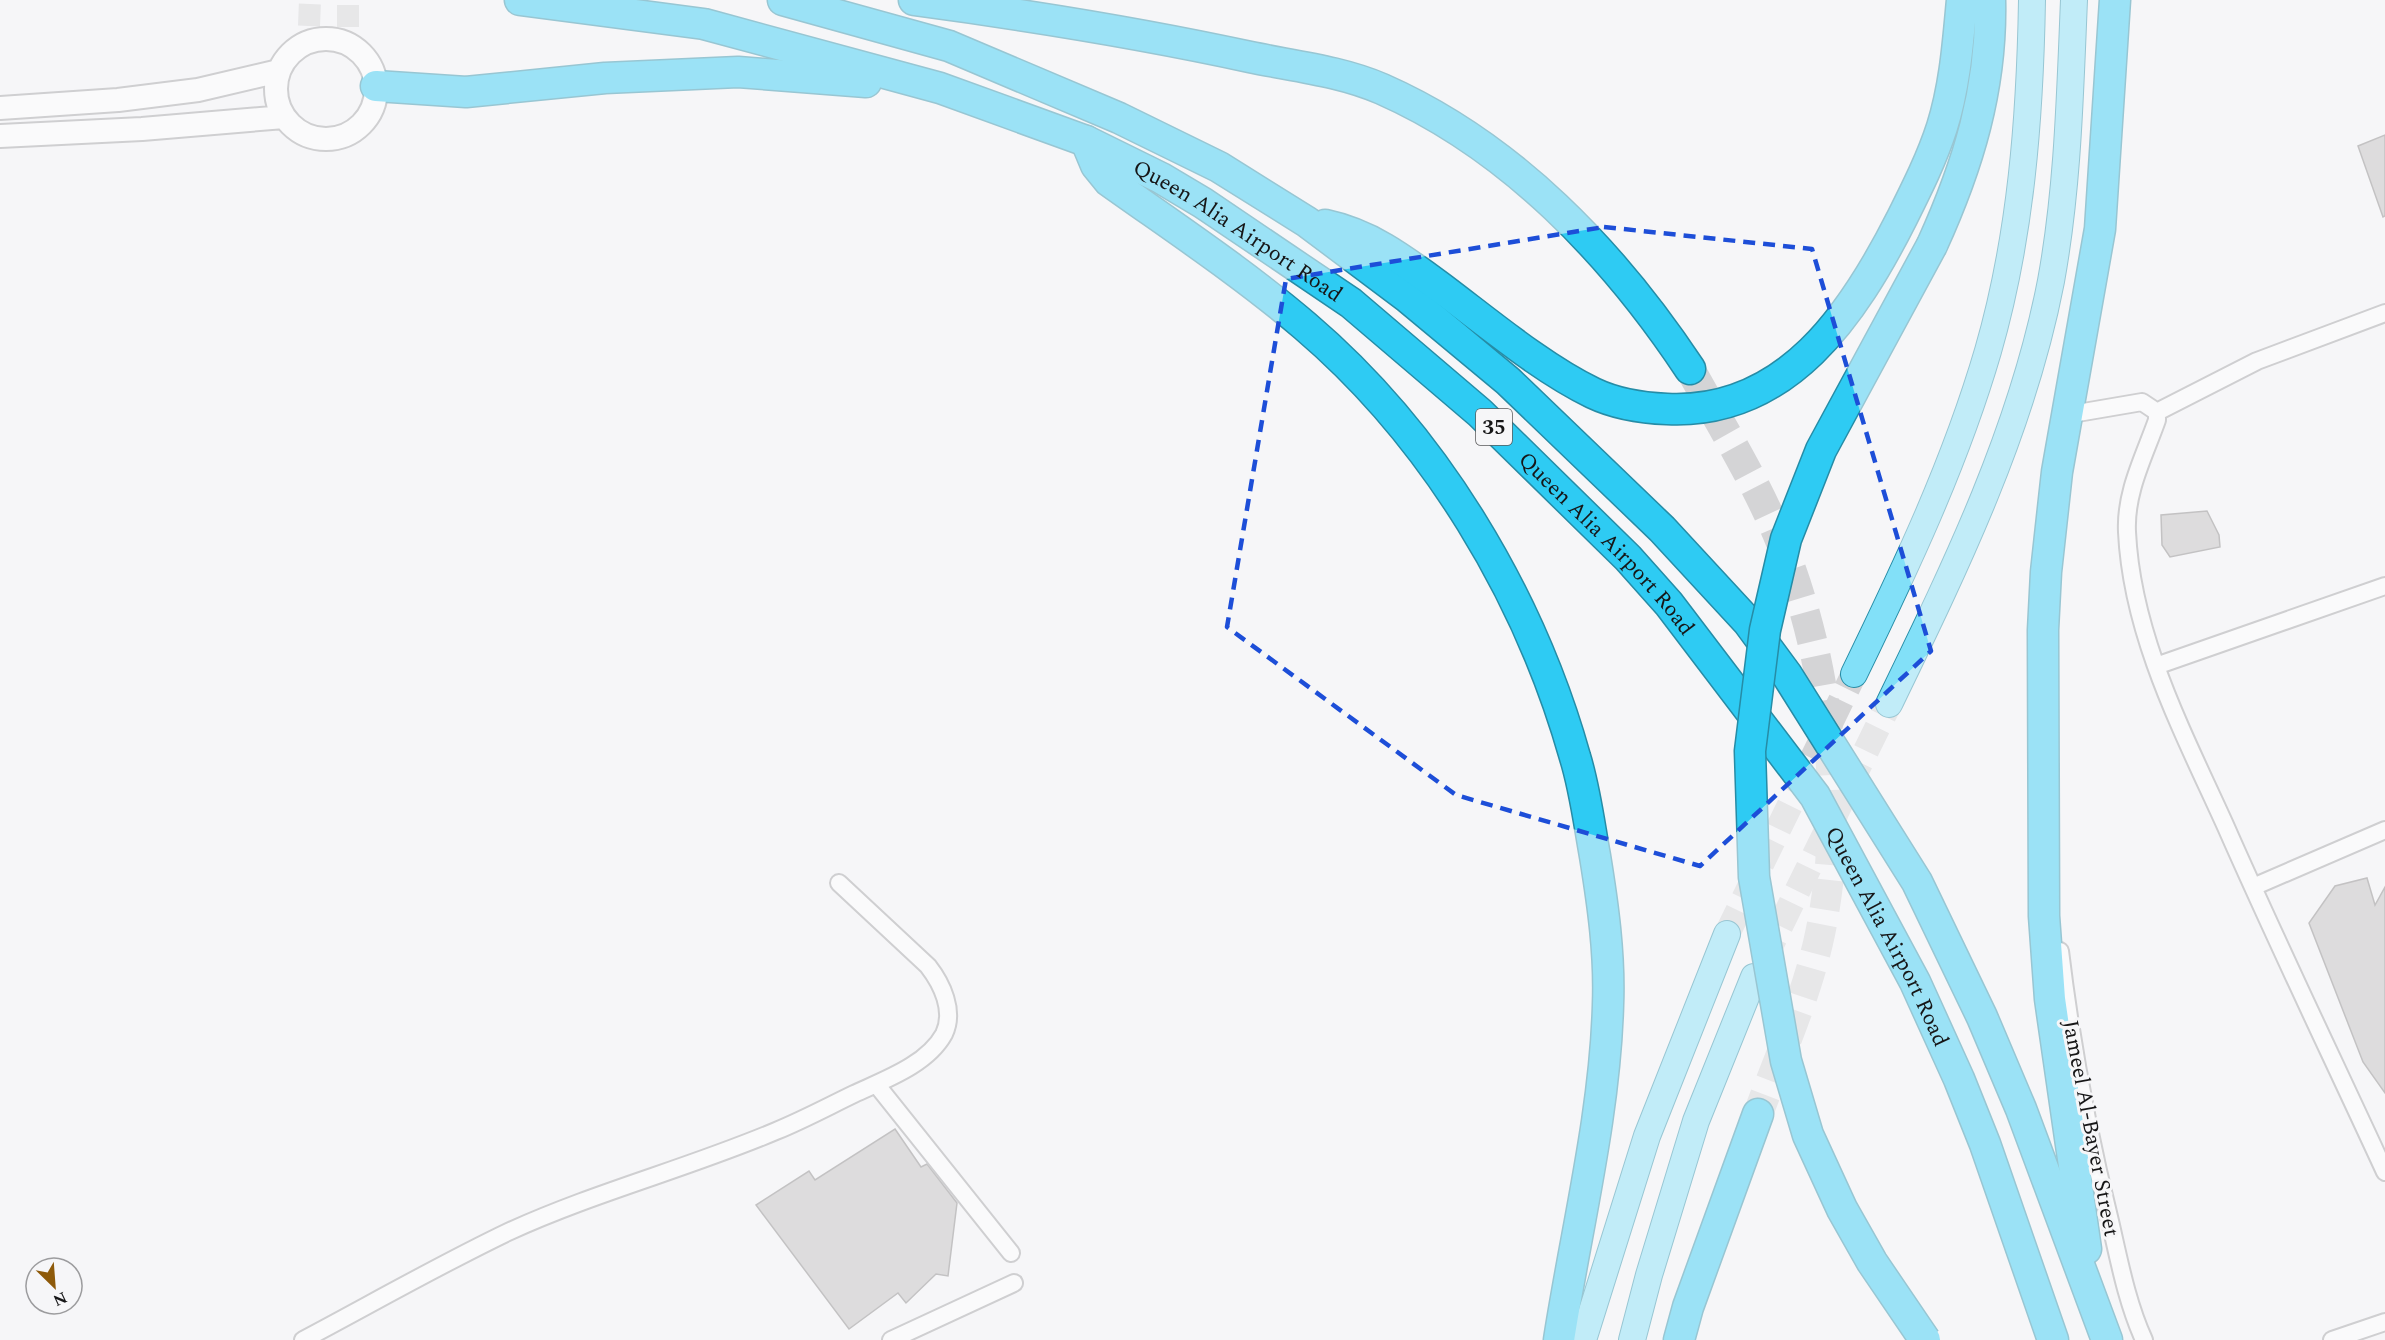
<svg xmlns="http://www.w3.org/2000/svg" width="2385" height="1340" font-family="Spectral,serif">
  <rect width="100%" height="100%" fill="#f6f6f8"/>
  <path fill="#bebcbc" stroke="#868484" stroke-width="1.5" d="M 2385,135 L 2385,216 L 2383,217 L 2358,146 Z
    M 2207,511 L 2219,535 L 2220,547 L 2170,557 L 2162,545 L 2161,515 Z
    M 2367,878 L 2375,905 L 2385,887 L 2385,1093 L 2363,1062 L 2309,923 L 2335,886 Z
    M 895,1129 L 921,1167 L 927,1164 L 957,1203 L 948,1276 L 936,1274 L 906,1303 L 898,1293 L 849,1329 L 756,1205 L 809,1171 L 815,1180 Z"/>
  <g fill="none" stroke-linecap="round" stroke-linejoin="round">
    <path stroke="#d4d4d6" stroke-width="22" stroke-dasharray="22 11" stroke-linecap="butt" d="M 309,26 L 310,0
      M 348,27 L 348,0"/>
    <path stroke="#d4d4d6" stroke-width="26" stroke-dasharray="26 13" stroke-linecap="butt" d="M 1727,934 L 1854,674
      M 1763,961 L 1889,704"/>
    <path stroke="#d4d4d6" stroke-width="30" stroke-dasharray="30 15" stroke-linecap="butt" d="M 1690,369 C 1720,423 1753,477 1777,533 C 1829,656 1848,812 1818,943 C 1804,1002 1779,1057 1758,1114"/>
    <g stroke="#a0a0a2" stroke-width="20">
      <path id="street" d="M 2157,412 L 2257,361 L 2385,313
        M 2066,415 L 2142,402 L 2157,412 L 2157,420 C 2144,457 2125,492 2127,532 C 2132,637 2184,734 2226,827 C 2277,943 2332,1057 2385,1172
        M 2156,666 L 2385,586
        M 2253,887 L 2385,830
        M 2060,951 C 2071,1042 2088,1133 2110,1221 C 2119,1260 2127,1303 2144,1340
        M 876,1084 L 1011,1253
        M 303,1340 C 371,1304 439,1265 508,1232 C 595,1192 689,1168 776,1131 C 803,1120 829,1106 854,1094 C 884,1080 927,1065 944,1034 C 955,1011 942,984 928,966 L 839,883
        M 891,1340 L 1014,1283
        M 2332,1340 L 2385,1322"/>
    </g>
    <g stroke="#a0a0a2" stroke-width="26">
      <path id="secondary" d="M276 89a50 50 0 1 1 100 0a50 50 0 1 1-100 0Z
        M 0,108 L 118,100 L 198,90 L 279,71
        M 0,136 L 142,129 L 284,117"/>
    </g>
    <g stroke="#268ca6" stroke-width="28">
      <path id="primary" d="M 1854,674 C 1905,569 1955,464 1988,351 C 2021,237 2030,118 2032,0
        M 1889,704 C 1955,568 2022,431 2051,281 C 2068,188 2070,94 2074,0
        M 1583,1340 L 1647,1136 L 1727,934
        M 1632,1340 L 1649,1275 L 1696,1121 L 1754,977"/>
    </g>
    <g stroke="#268ca6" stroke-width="33">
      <g id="highway">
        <path id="s1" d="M 520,0 L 704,24 L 940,88 L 1086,141 L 1161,178 L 1203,203 L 1351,303 L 1480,413 L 1628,558 L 1669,604 L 1815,796 L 1915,982 L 1959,1079 L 1985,1144 L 2053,1340"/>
        <path d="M 783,0 L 949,46 L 1119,118 L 1219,167 L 1307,222 L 1407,297 L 1508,381 L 1662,529 L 1748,622 L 1787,675 L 1917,882 L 1982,1017 L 2021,1109 L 2107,1340"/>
        <path d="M 914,0 C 1027,15 1139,33 1250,57 C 1293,66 1341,71 1382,89 C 1511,146 1613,253 1690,369"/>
        <path d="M 376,86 L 466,92 L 605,78 L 738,72 L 866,82"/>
        <path d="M 1086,141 L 1096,165 L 1109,181 C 1175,228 1243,273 1305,326 C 1434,436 1529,594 1575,757 C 1585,789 1589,823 1595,856 C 1603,905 1610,955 1608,1005 C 1605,1116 1576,1230 1559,1340"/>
        <path d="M 1325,225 C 1372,235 1406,262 1444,290 C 1489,324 1543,369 1593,393 C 1616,404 1642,408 1667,409 C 1787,415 1854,313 1902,218 C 1917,188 1932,158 1942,127 C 1955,86 1958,43 1962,0"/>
        <path d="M 1932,245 C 1968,166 1992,88 1990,0"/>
        <path d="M 2086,1249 L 2050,999 L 2044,916 L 2043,630 L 2046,572 L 2057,472 L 2100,229 L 2115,0"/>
        <path d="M 1679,1340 L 1688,1307 L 1758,1114"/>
      </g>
    </g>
    <use href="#street" stroke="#fff" stroke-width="16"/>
    <use href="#secondary" stroke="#fff" stroke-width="22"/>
    <use href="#primary" stroke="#82e0f8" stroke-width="26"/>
    <use href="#highway" stroke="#2ecbf3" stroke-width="30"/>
    <g stroke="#268ca6" stroke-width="33" stroke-linecap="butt">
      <path id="highway-bridge" d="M 1925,1340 L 1872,1262 L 1842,1209 L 1808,1135 L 1786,1061 L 1754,877 L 1750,751 L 1765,630 L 1786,539 L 1821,450 L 1932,245"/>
    </g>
    <use href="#highway-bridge" stroke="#2ecbf3" stroke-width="30"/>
  </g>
  <path d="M0 0H2385V1340H0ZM 1604,227 L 1812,249 L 1931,651 L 1700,866 L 1456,795 L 1227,627 L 1286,279 Z" fill="#f6f6f8" fill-opacity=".55" fill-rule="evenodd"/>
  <path fill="none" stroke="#1d4ed8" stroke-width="4.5" stroke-dasharray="12 8" stroke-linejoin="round" d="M 1604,227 L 1812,249 L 1931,651 L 1700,866 L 1456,795 L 1227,627 L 1286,279 Z"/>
  <g text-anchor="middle" stroke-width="6" stroke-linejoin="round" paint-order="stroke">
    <rect fill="#f6f6f8" stroke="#59595a" stroke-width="1.5" x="1476" y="409" width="36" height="36" rx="4.5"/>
    <g font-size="21" font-weight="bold" fill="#161617">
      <text x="1494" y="434">35</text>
    </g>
    <g font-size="22" fill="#161617" stroke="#f6f6f8">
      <text dy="8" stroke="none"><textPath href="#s1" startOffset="762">Queen Alia Airport Road</textPath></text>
      <text dy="8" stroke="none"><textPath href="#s1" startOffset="1248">Queen Alia Airport Road</textPath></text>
      <text dy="8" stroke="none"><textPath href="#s1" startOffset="1734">Queen Alia Airport Road</textPath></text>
      <text transform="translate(2092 1128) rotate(79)" y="8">Jameel Al-Bayer Street</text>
    </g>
  </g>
  <g transform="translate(54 1286) rotate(155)"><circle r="28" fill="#f6f6f8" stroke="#9c9c9e" stroke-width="1.5"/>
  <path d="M0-4.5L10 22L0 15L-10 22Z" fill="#8e5a0a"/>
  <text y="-9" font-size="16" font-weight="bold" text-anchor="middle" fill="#161617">N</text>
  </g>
</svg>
